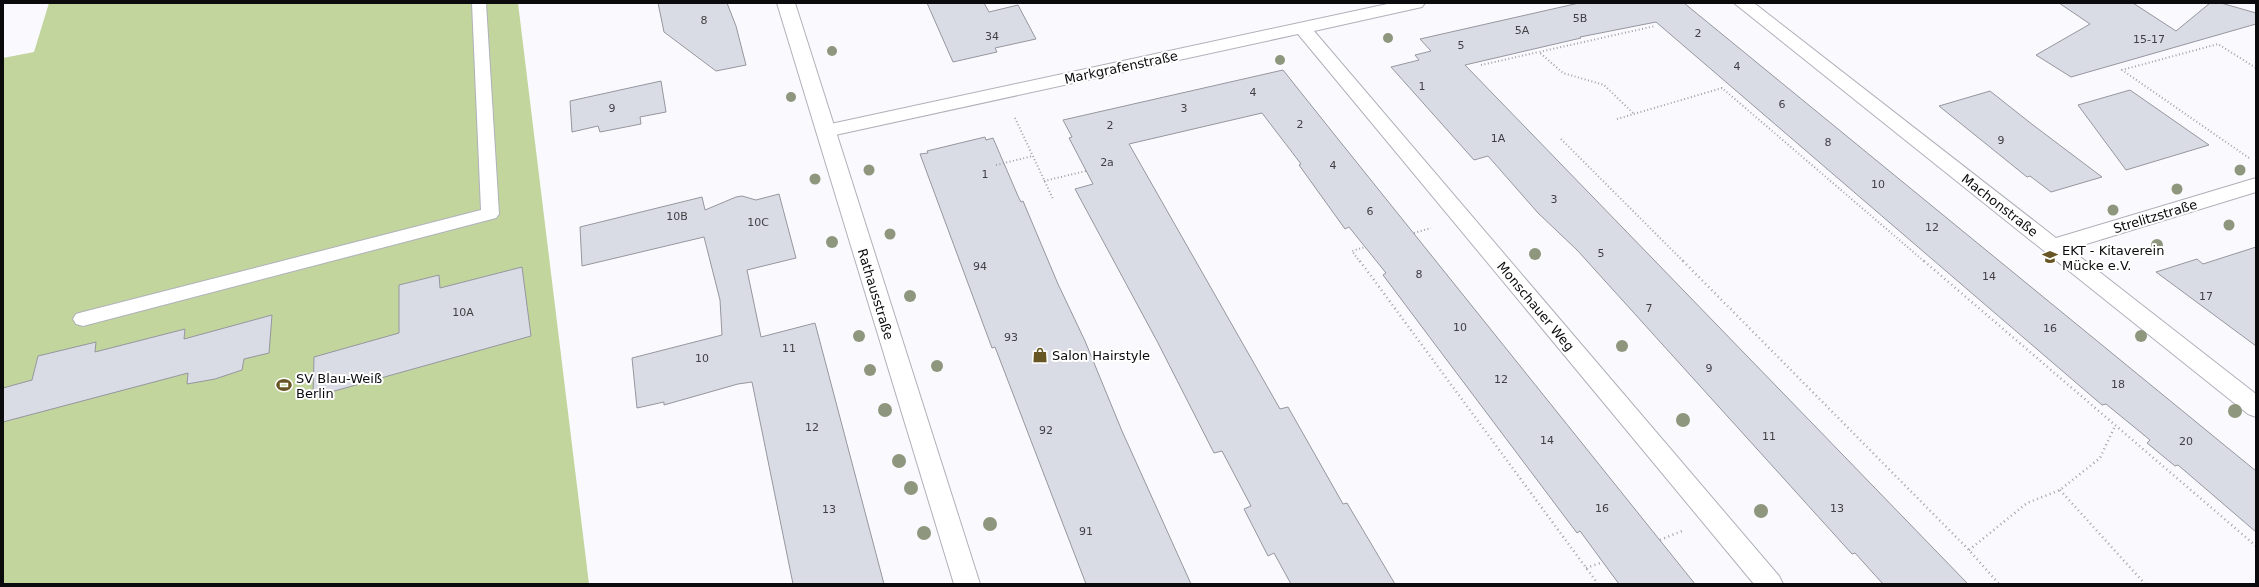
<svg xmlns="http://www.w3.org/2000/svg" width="2259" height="587" font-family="'DejaVu Sans',sans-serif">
  <rect width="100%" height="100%" fill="#fafafe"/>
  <path fill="#c2d59d" d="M 49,3 L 518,3 L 589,584 L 3,584 L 3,58 L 34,52 Z"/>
  <path fill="#dadce5" stroke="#95969f" d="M 658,3 L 727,3 L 736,26 L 746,65 L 716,71 L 664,32 Z
    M 927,3 L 984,3 L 989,12 L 1018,5 L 1036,39 L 995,48 L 997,52 L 953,62 Z
    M 1579,3 L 1684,3 L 2256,471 L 2256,532 L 2178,465 L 2175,466 L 2147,443 L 2150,440 L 2106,404 L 2102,405 L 1656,22 L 1580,37 L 1581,38 L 1465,65 L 1968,584 L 1883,584 L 1855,553 L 1852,554 L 1577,250 L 1538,213 L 1488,156 L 1474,160 L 1391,67 L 1419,60 L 1415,55 L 1431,51 L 1420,39 Z
    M 2059,3 L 2133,3 L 2176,31 L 2210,3 L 2221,3 L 2256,13 L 2256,24 L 2071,77 L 2036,55 L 2090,24 Z
    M 1283,70 L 1338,139 L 1695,584 L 1619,584 L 1580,531 L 1577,533 L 1437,347 L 1383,275 L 1386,273 L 1349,227 L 1345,229 L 1299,165 L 1301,164 L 1262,113 L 1129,144 L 1280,409 L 1288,407 L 1343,504 L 1347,503 L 1395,584 L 1291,584 L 1274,553 L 1268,556 L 1244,509 L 1251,506 L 1222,451 L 1214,453 L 1158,343 L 1075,189 L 1093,184 L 1069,138 L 1072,137 L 1063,120 Z
    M 661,81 L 666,112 L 640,117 L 641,124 L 600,132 L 598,126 L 572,132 L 570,101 Z
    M 2130,90 L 2209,145 L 2126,170 L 2078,105 Z
    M 1990,91 L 2033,125 L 2102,177 L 2051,192 L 2030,176 L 2027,177 L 1939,106 Z
    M 985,137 L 986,140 L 993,138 L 1018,196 L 1021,202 L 1023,201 L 1058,284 L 1085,341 L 1122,431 L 1191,584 L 1086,584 L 995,347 L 992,348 L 920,154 L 928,153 L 927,151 Z
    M 779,194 L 796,258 L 747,270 L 761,337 L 815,323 L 884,584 L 793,584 L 752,382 L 738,384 L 664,405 L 664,402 L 637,408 L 632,358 L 722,335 L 720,300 L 704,237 L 582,266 L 580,227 L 702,197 L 705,210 L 736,197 L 742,196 L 756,200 Z
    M 2256,247 L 2256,346 L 2156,272 L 2197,259 L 2203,264 Z
    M 522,267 L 531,336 L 313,397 L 314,357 L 399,333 L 399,285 L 439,275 L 440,288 Z
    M 272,315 L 269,353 L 244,359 L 242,370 L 215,379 L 187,384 L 188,373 L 3,422 L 3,388 L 32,380 L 38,356 L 96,342 L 95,352 L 185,329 L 184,339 Z"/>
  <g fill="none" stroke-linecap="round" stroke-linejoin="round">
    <g stroke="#afb1ba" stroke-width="2">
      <path id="service" d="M 472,3 L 486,3 L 499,214 L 496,218 L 83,326 L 76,324 L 73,319 L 76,314 L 83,312 L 481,210 Z"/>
    </g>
    <g stroke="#afb1ba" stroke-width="2">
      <path id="minor" d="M 1392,3 L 1425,3 L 1422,7 L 1314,31 L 1779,576 L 1783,584 L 1754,584 L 1298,34 L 826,137 L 819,135 L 816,131 L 819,127 L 826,125 Z
        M 1734,3 L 1754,3 L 2056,238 L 2256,178 L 2256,192 L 2070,249 L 2256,394 L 2256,417 L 2248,414 Z"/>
    </g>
    <g stroke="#afb1ba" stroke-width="2">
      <path id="secondary" d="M 777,3 L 795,3 L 980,584 L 954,584 Z"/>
    </g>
    <path stroke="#a2a2a6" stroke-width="2" stroke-dasharray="1 2.5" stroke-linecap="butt" d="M 1481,65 L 1539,52
      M 1633,113 L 1604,85 L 1563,73 L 1539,52 L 1655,26
      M 1015,118 L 1053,199
      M 1617,119 L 1722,88 L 1925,262
      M 1561,139 L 1684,262
      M 2249,158 L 2122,70 L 2218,44 L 2256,68
      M 996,165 L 1033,156
      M 1044,181 L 1086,171
      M 1414,233 L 1431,228
      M 1360,262 L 1352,251 L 1365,247"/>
    <path stroke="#a2a2a6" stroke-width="2.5" stroke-dasharray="1 3.5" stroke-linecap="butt" d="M 1360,261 L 1598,584
      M 1683,261 L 1969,550 L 1999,584
      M 1924,261 L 2256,546
      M 2060,490 L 2145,584
      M 1660,540 L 1682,531
      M 1969,550 L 2027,503 L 2060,490 L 2100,458 L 2115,426
      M 1586,568 L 1603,562"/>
    <use href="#service" fill="#fff" fill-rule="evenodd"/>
    <use href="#minor" fill="#fff" fill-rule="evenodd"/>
    <use href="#secondary" fill="#fff" fill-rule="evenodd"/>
  </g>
  <g fill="#8e967e">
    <circle cx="1388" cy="38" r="5"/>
    <circle cx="832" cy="51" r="5"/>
    <circle cx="1280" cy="60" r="5"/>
    <circle cx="791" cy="97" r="5"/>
    <circle cx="869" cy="170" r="5.5"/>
    <circle cx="2240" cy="170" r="5.5"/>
    <circle cx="815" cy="179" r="5.5"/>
    <circle cx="2177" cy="189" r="5.5"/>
    <circle cx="2113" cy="210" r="5.5"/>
    <circle cx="2229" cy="225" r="5.5"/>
    <circle cx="890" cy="234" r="5.5"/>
    <circle cx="832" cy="242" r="6"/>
    <circle cx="2157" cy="245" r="6"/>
    <circle cx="1535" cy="254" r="6"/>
    <circle cx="910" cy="296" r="6"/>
    <circle cx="859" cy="336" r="6"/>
    <circle cx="2141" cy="336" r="6"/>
    <circle cx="1622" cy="346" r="6"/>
    <circle cx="937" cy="366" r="6"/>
    <circle cx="870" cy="370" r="6"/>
    <circle cx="885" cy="410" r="7"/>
    <circle cx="2235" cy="411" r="7"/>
    <circle cx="1683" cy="420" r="7"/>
    <circle cx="899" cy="461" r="7"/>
    <circle cx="911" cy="488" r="7"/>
    <circle cx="1761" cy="511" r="7"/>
    <circle cx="990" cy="524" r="7"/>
    <circle cx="924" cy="533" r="7"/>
  </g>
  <defs>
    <g id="school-bare" transform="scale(1.2)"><path d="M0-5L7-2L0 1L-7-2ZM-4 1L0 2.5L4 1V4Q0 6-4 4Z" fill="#675623" stroke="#fff" stroke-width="2.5" paint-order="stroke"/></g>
    <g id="shop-bare" transform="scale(1.2)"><path d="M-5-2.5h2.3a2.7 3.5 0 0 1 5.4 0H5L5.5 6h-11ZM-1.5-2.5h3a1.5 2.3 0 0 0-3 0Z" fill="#675623" stroke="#fff" stroke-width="2.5" paint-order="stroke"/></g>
    <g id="stadium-bare" transform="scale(1.2)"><path d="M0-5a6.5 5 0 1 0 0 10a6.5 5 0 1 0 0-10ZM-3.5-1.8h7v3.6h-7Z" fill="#675623" stroke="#fff" stroke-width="2.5" paint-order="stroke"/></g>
  </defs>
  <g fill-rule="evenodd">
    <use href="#school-bare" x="2050" y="257"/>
    <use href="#shop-bare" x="1040" y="355"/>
    <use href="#stadium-bare" x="284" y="385"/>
  </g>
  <g text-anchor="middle" stroke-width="4" stroke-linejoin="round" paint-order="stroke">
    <g font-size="11" fill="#3f3f44">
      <text x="1580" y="22">5B</text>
      <text x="704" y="24">8</text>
      <text x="1522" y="34">5A</text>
      <text x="1698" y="37">2</text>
      <text x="992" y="40">34</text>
      <text x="2149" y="43">15-17</text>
      <text x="1461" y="49">5</text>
      <text x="1737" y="70">4</text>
      <text x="1422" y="90">1</text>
      <text x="1253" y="96">4</text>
      <text x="1782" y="108">6</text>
      <text x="612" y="112">9</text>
      <text x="1184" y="112">3</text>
      <text x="1300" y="128">2</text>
      <text x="1110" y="129">2</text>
      <text x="1498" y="142">1A</text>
      <text x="2001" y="144">9</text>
      <text x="1828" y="146">8</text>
      <text x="1107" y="166">2a</text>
      <text x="1333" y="169">4</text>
      <text x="985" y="178">1</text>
      <text x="1878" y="188">10</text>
      <text x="1554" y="203">3</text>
      <text x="1370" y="215">6</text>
      <text x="677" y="220">10B</text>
      <text x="758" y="226">10C</text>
      <text x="1932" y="231">12</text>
      <text x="1601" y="257">5</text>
      <text x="980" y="270">94</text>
      <text x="1419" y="278">8</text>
      <text x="1989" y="280">14</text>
      <text x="2206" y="300">17</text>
      <text x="1649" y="312">7</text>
      <text x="463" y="316">10A</text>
      <text x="1460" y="331">10</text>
      <text x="2050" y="332">16</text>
      <text x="1011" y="341">93</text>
      <text x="789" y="352">11</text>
      <text x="702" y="362">10</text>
      <text x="1709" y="372">9</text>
      <text x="1501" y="383">12</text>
      <text x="2118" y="388">18</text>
      <text x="812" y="431">12</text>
      <text x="1046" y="434">92</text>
      <text x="1769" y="440">11</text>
      <text x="1547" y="444">14</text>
      <text x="2186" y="445">20</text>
      <text x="1602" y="512">16</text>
      <text x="1837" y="512">13</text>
      <text x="829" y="513">13</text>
      <text x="1086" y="535">91</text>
    </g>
    <g font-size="13" fill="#0b0b0e" stroke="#fff">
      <text transform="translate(1121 67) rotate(-12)" y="5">Markgrafenstraße</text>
      <text transform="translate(2000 205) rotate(38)" y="5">Machonstraße</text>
      <text transform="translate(2155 216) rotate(-17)" y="5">Strelitzstraße</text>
      <text transform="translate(876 294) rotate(73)" y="5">Rathausstraße</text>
      <text transform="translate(1536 306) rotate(50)" y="5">Monschauer Weg</text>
    </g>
    <g font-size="13" fill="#0b0b0e" stroke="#fff" text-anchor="start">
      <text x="2062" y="255">EKT - Kitaverein<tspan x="2062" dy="15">Mücke e.V.</tspan></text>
      <text x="1052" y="360">Salon Hairstyle</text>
      <text x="296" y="383">SV Blau-Weiß<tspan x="296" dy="15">Berlin</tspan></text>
    </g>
  </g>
  <rect width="2259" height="587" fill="none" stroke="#0b0b0e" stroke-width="8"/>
</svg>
